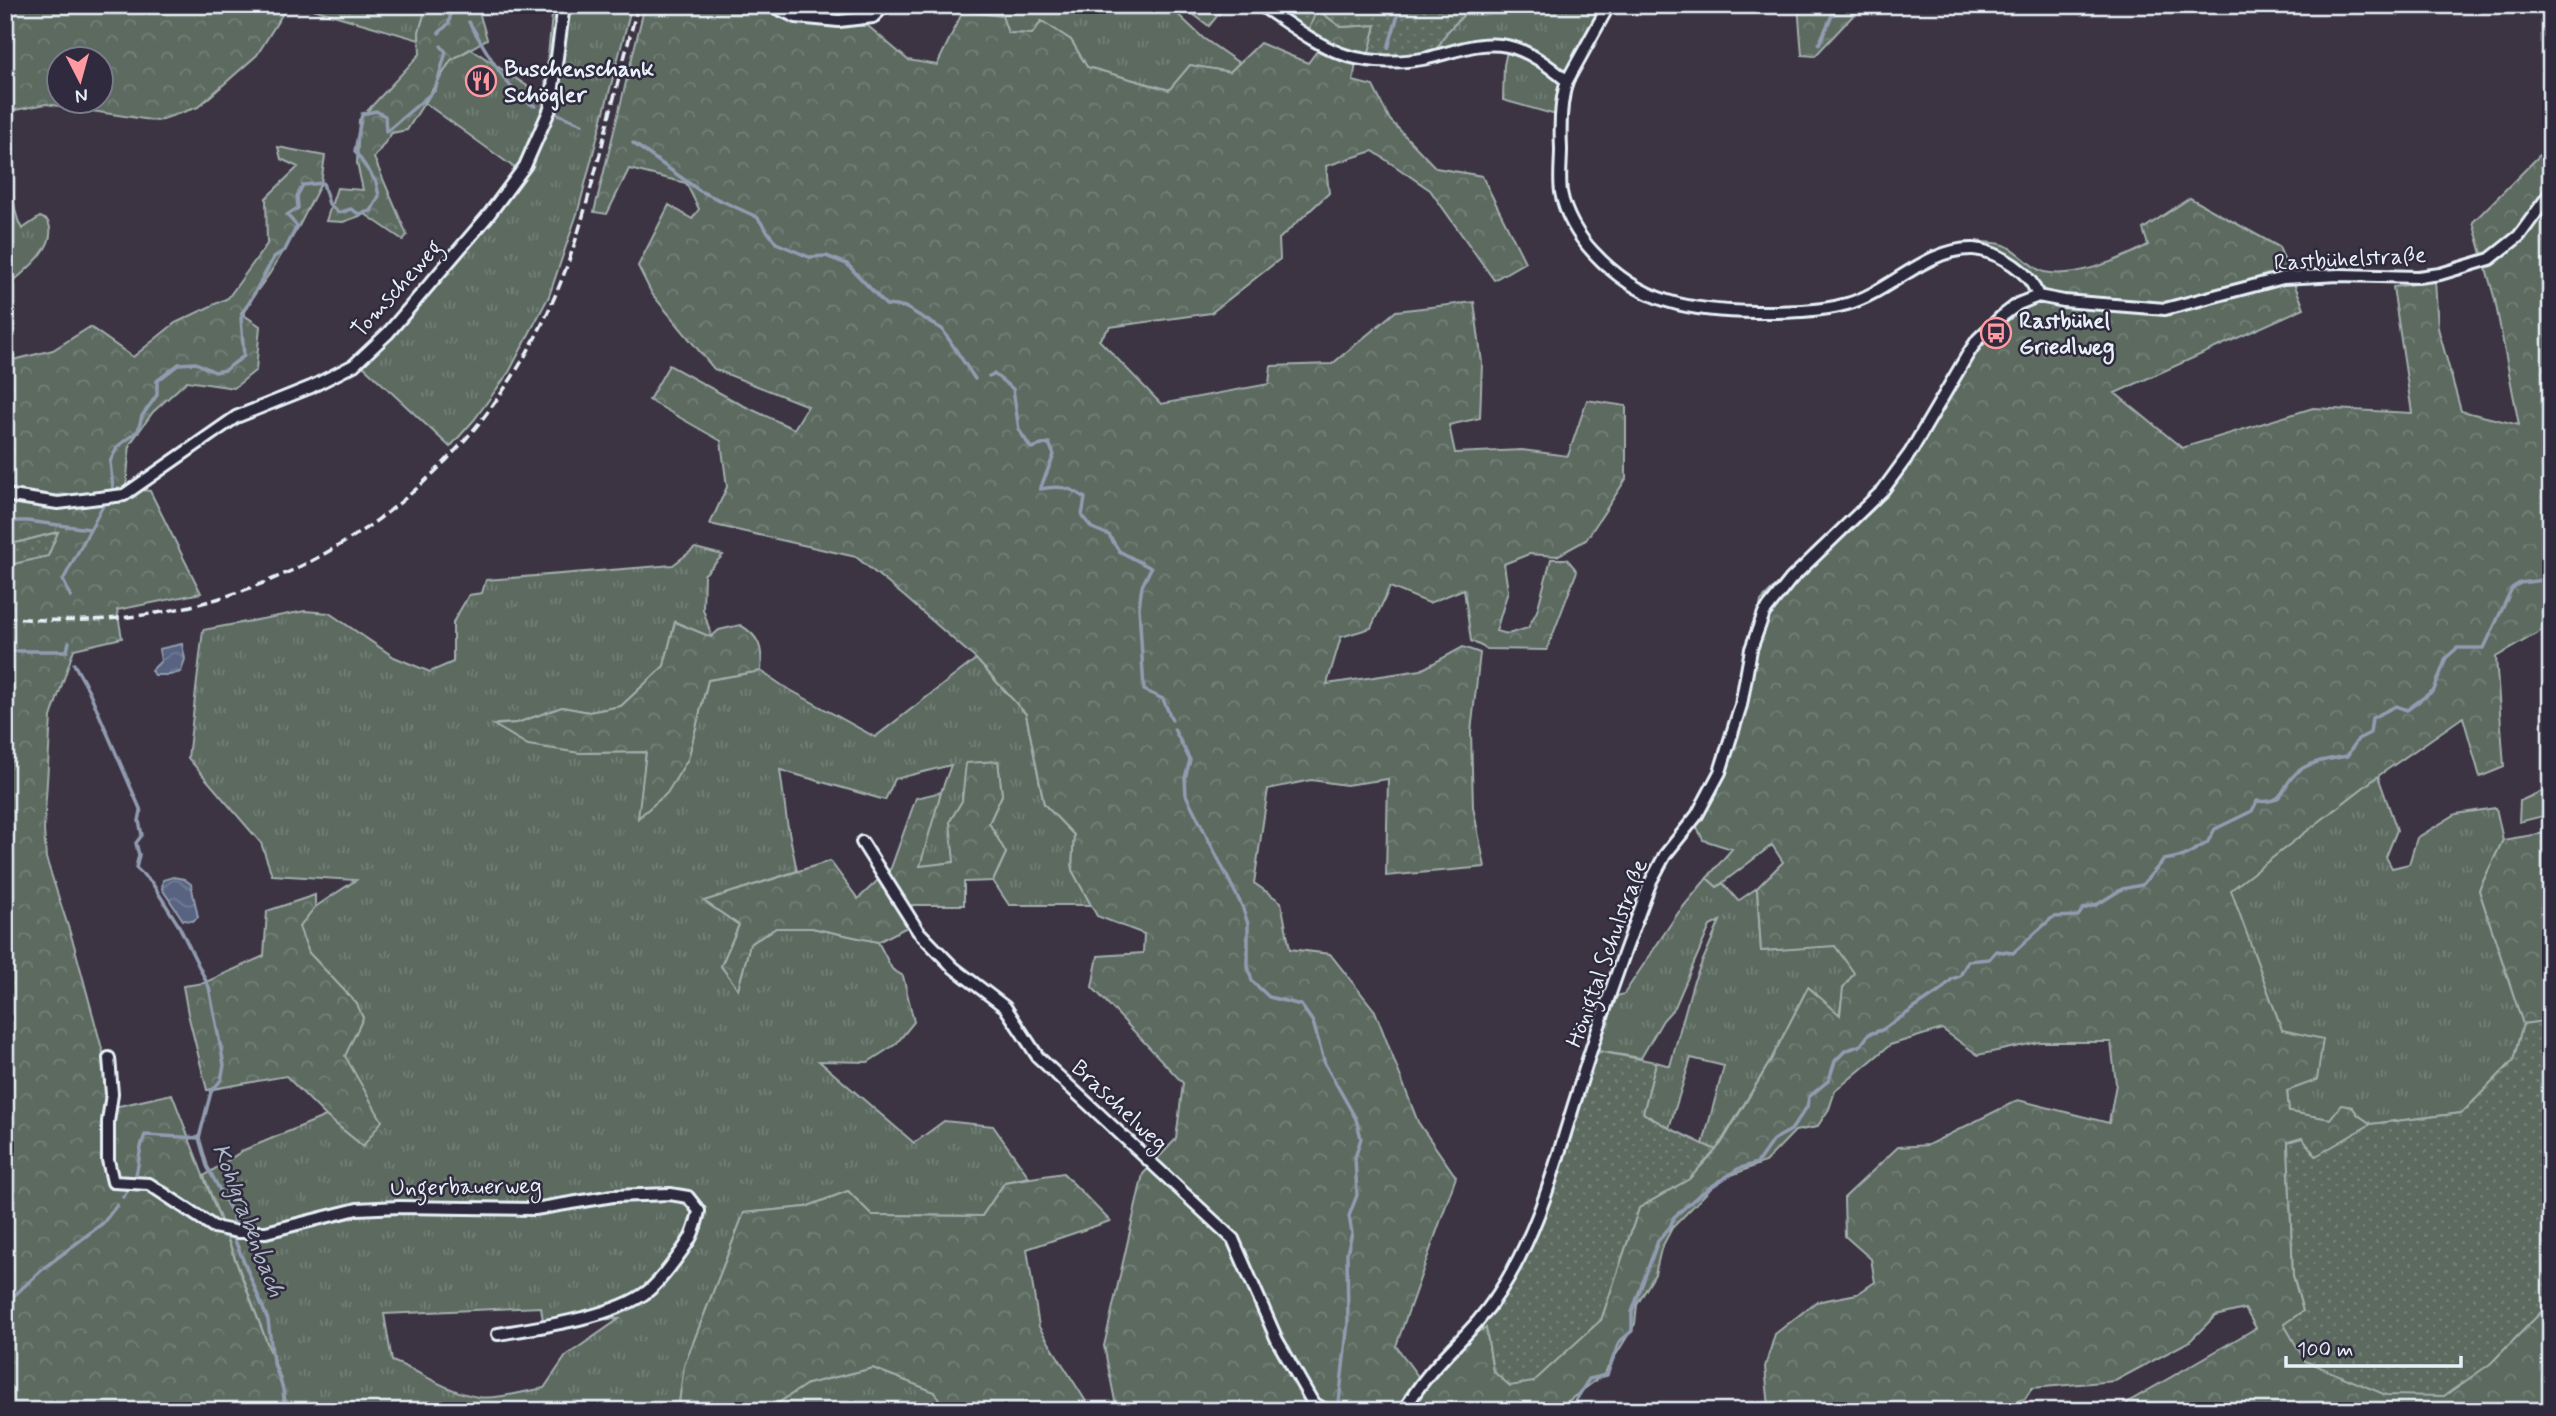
<svg xmlns="http://www.w3.org/2000/svg" width="2556" height="1416" font-family="Mynerve,sans-serif">
  <defs>
    <pattern id="grass-tufts" width="24" height="20" patternUnits="userSpaceOnUse" patternTransform="scale(1.75)"><rect width="24" height="20" fill="#5c6a60"/><path d="M3 7l-1-3M5 7V3M7 7l1-3M15 17l-1-3M17 17v-4M19 17l1-3" fill="none" stroke="#738078"/></pattern>
    <pattern id="forest-crowns" width="20" height="18" patternUnits="userSpaceOnUse" patternTransform="scale(1.75)"><rect width="20" height="18" fill="#5c6a60"/><path d="M2 6a3 3 0 1 1 6 0M12 15a3 3 0 1 1 6 0" fill="none" stroke="#738078"/></pattern>
    <pattern id="garden-dots" width="8" height="8" patternUnits="userSpaceOnUse" patternTransform="scale(1.75)"><rect width="8" height="8" fill="#5c6a60"/><path d="M2 2h.1M6 6h.1" fill="none" stroke="#738078" stroke-width="1.8" stroke-linecap="round"/></pattern>
    <pattern id="water-waves" width="16" height="10" patternUnits="userSpaceOnUse" patternTransform="scale(1.75)"><rect width="16" height="10" fill="#586481"/><path d="M0 5q4-4 8 0t8 0" fill="none" stroke="#707b94"/></pattern>
  </defs>
  <rect width="100%" height="100%" fill="#3c3443"/>
  <filter id="ink" filterUnits="userSpaceOnUse"><feTurbulence type="fractalNoise" baseFrequency=".0143" numOctaves="2"/><feDisplacementMap in="SourceGraphic" scale="14" xChannelSelector="R" yChannelSelector="G"/><feConvolveMatrix kernelMatrix="1 2 1 2 8 2 1 2 1" color-interpolation-filters="sRGB"/></filter>
  <g filter="url(#ink)">
    <path fill="url(#grass-tufts)" stroke="#a2aeac" stroke-width="2" fill-rule="evenodd" d="M 299,5 L 427,5 L 419,32 L 419,40 Z
      M 553,5 L 632,5 L 578,211 L 549,296 L 509,372 L 474,420 L 450,447 L 362,365 C 421,305 475,243 523,174 L 425,103 L 451,60 L 471,49 L 544,97 Z
      M 989,5 L 1168,5 L 1203,38 L 1239,63 L 1230,72 L 1190,65 L 1170,90 L 1087,67 L 1071,40 L 1041,21 L 1033,34 L 1008,33 L 989,14 Z
      M 1473,5 L 1601,5 C 1583,39 1556,76 1556,115 L 1503,100 L 1504,65 L 1509,42 L 1467,43 L 1437,48 L 1447,32 Z
      M 5,160 C 16,182 10,208 22,229 L 40,217 L 47,220 C 62,245 23,273 5,288 Z
      M 695,548 L 723,555 L 704,575 L 703,609 L 712,638 L 675,622 L 664,666 L 621,706 L 589,712 L 562,707 L 517,723 L 496,724 L 580,753 L 646,752 L 639,817 L 688,759 L 708,680 L 761,671 L 783,686 L 875,737 L 976,659 L 1026,714 L 1044,804 L 1074,835 L 1072,870 L 1091,905 L 1009,905 L 993,881 L 1006,853 L 989,823 L 1002,795 L 998,761 L 962,793 L 962,801 L 950,821 L 955,862 L 919,867 L 941,792 L 951,765 L 895,779 L 885,800 L 780,770 L 787,822 L 797,871 L 704,901 L 739,925 L 721,966 L 738,988 L 750,944 L 776,928 L 812,928 L 878,942 L 892,969 L 903,976 L 914,1022 L 896,1044 L 868,1062 L 819,1061 L 914,1143 L 944,1121 L 993,1126 L 1029,1177 L 1005,1182 L 982,1216 L 872,1215 L 848,1191 L 806,1207 L 744,1213 L 684,1366 L 678,1411 L 288,1411 L 280,1377 L 204,1176 L 244,1150 L 326,1116 L 363,1146 L 344,1056 L 363,1018 L 357,1004 L 309,953 L 298,927 L 315,907 L 356,880 L 272,875 L 261,843 L 188,758 L 203,630 L 305,611 L 329,613 L 394,657 L 430,672 L 453,662 L 453,622 L 469,595 L 482,593 L 486,580 L 673,565 ZM 541,1307 L 543,1321 L 619,1319 L 566,1356 L 544,1388 C 526,1391 495,1400 478,1397 C 447,1392 422,1372 392,1361 L 384,1314 Z
      M 2378,776 L 2397,830 L 2386,857 L 2392,868 L 2409,864 L 2417,838 L 2456,814 L 2496,808 L 2503,840 L 2479,890 L 2523,1024 L 2513,1061 L 2462,1113 L 2371,1124 L 2358,1115 L 2352,1107 L 2341,1105 L 2330,1119 L 2289,1112 L 2282,1030 L 2230,890 Z
      M 1707,878 L 1717,887 L 1723,883 L 1738,901 L 1757,888 L 1761,951 L 1835,945 L 1855,973 L 1844,989 L 1839,1016 L 1808,987 L 1771,1060 L 1716,1150 L 1703,1144 L 1724,1066 L 1691,1058 L 1669,1128 L 1643,1113 L 1656,1062 L 1670,1066 L 1693,983 L 1720,921 L 1710,926 L 1675,1007 L 1663,1020 L 1641,1058 L 1597,1051 L 1617,996 L 1624,994 L 1678,913 Z
      M 873,1368 L 935,1392 L 946,1411 L 766,1411 L 807,1384 Z"/>
    <path fill="url(#forest-crowns)" stroke="#a2aeac" stroke-width="2" fill-rule="evenodd" d="M 5,5 L 288,5 L 257,55 L 198,107 L 157,121 L 46,104 L 5,112 ZM 60,60 L 102,60 L 102,102 L 60,102 Z
      M 427,5 L 477,5 L 487,39 L 451,60 L 407,130 L 392,133 L 374,158 L 407,235 L 403,240 L 365,214 L 343,222 L 326,221 L 337,188 L 363,190 L 357,163 L 359,120 L 420,54 L 419,32 Z
      M 645,5 L 756,5 L 797,22 L 868,26 L 908,60 L 937,65 L 963,11 L 1002,16 L 1008,33 L 1032,34 L 1042,21 L 1071,40 L 1087,67 L 1169,90 L 1190,65 L 1230,72 L 1260,43 L 1308,63 L 1325,40 L 1308,29 L 1316,9 L 1341,27 L 1377,25 L 1369,53 L 1356,63 L 1353,81 L 1373,86 L 1390,120 L 1436,168 L 1482,176 L 1525,262 L 1494,280 L 1430,190 L 1373,151 L 1326,166 L 1329,193 L 1279,239 L 1280,259 L 1211,313 L 1110,327 L 1099,340 L 1161,404 L 1269,384 L 1271,366 L 1332,364 L 1396,311 L 1474,302 L 1482,363 L 1480,418 L 1449,425 L 1455,453 L 1522,450 L 1568,456 L 1587,400 L 1626,406 L 1626,479 L 1586,540 L 1557,556 L 1529,554 L 1504,564 L 1508,591 L 1496,631 L 1508,634 L 1528,628 L 1537,611 L 1551,559 L 1567,559 L 1577,571 L 1547,650 L 1487,649 L 1471,641 L 1464,589 L 1429,603 L 1390,587 L 1371,628 L 1341,637 L 1327,684 L 1421,670 L 1463,647 L 1480,653 L 1471,732 L 1473,807 L 1485,867 L 1386,876 L 1388,779 L 1346,785 L 1311,780 L 1268,789 L 1254,883 L 1281,902 L 1290,949 L 1330,954 L 1375,1011 L 1418,1122 L 1456,1177 L 1396,1346 L 1425,1386 L 1468,1335 L 1486,1328 L 1493,1371 L 1601,1320 L 1639,1208 L 1689,1179 L 1721,1144 L 1771,1060 L 1808,987 L 1840,1015 L 1843,988 L 1854,973 L 1835,946 L 1761,951 L 1757,888 L 1783,862 L 1772,845 L 1717,887 L 1707,878 L 1732,849 L 1703,840 L 1695,823 L 1726,772 L 1748,696 L 1761,601 L 1818,543 L 1834,547 L 1877,506 L 1913,460 L 1976,353 L 2009,318 L 2043,297 L 2047,292 C 2027,274 2003,262 1978,257 L 1977,241 C 1985,243 1996,242 2004,245 C 2018,250 2030,268 2044,272 C 2074,279 2122,259 2148,245 L 2143,229 L 2190,198 L 2279,247 L 2304,308 L 2115,393 L 2182,448 L 2313,408 L 2412,413 L 2393,287 L 2435,281 L 2438,328 L 2461,411 L 2519,425 L 2495,300 L 2473,222 L 2551,144 L 2551,625 L 2496,657 L 2504,767 L 2480,777 L 2463,717 L 2378,776 L 2231,890 L 2282,1030 L 2323,1039 L 2317,1080 L 2287,1091 L 2289,1112 L 2330,1119 L 2341,1105 L 2352,1107 L 2358,1115 L 2371,1124 L 2316,1157 L 2288,1142 L 2293,1275 L 2303,1311 L 2490,1364 L 2551,1302 L 2551,1411 L 2123,1411 L 2128,1402 L 2256,1328 L 2245,1309 L 2215,1316 L 2190,1341 L 2115,1381 L 2032,1388 L 2025,1399 L 1977,1411 L 1913,1411 L 1906,1404 L 1847,1411 L 1772,1411 L 1769,1407 L 1765,1367 L 1775,1334 L 1816,1302 L 1857,1294 L 1875,1282 L 1871,1259 L 1845,1236 L 1844,1198 L 1898,1147 L 1928,1145 L 2018,1100 L 2109,1123 L 2116,1084 L 2111,1042 L 2039,1042 L 1978,1055 L 1942,1029 L 1890,1045 L 1835,1091 L 1829,1109 L 1817,1127 L 1795,1131 L 1765,1162 L 1719,1180 L 1672,1228 L 1661,1249 L 1655,1274 L 1637,1305 L 1635,1324 L 1604,1374 L 1555,1411 L 1117,1411 L 1104,1346 L 1143,1174 L 1176,1139 L 1183,1083 L 1092,987 L 1098,956 L 1143,953 L 1144,934 L 1097,916 L 1072,870 L 1074,835 L 1044,804 L 1026,714 L 976,659 L 905,597 L 856,557 L 710,524 L 727,487 L 721,441 L 649,400 L 669,365 L 740,404 L 794,429 L 808,406 L 714,369 L 652,294 L 638,266 L 669,205 L 692,219 L 699,209 L 686,183 L 629,169 L 607,214 L 594,212 Z
      M 1798,5 L 1863,5 L 1815,56 L 1802,55 Z
      M 278,147 L 325,156 L 321,183 L 299,226 L 270,273 L 241,313 L 260,326 L 256,370 L 234,388 L 187,381 L 153,412 L 130,444 L 126,488 L 150,491 L 201,593 L 117,610 L 122,638 L 74,649 L 51,717 L 44,830 L 46,858 L 74,945 L 105,1060 L 110,1108 L 172,1094 L 280,1377 L 288,1411 L 5,1411 L 5,566 L 48,556 L 57,532 L 16,543 L 5,542 L 5,362 L 53,350 L 90,327 L 133,357 L 175,323 L 228,298 L 267,244 L 266,198 L 298,167 L 281,159 Z
      M 675,622 L 711,637 L 719,630 L 740,625 C 760,636 763,649 761,671 L 708,680 L 688,759 L 667,793 L 638,818 L 646,752 L 580,753 L 528,745 L 494,725 L 517,723 L 562,707 L 589,712 L 621,706 L 664,666 Z
      M 998,761 L 1002,795 L 989,823 L 1006,853 L 993,881 L 964,882 L 964,905 L 912,905 L 909,926 L 878,942 L 812,928 L 776,928 L 750,944 L 738,989 L 721,966 L 739,925 L 704,901 L 830,861 L 858,899 L 891,868 L 916,798 L 941,792 L 920,866 L 954,862 L 950,821 L 962,801 L 966,763 Z
      M 2551,787 L 2551,814 L 2519,822 L 2520,801 Z
      M 2551,832 L 2551,1020 L 2523,1024 L 2479,890 L 2503,840 Z
      M 315,895 L 315,907 L 299,927 L 309,953 L 357,1004 L 363,1018 L 345,1056 L 382,1121 L 363,1146 L 326,1116 L 286,1076 L 207,1090 L 188,1014 L 183,986 L 204,983 L 264,956 L 267,911 Z
      M 1063,1173 L 1110,1221 L 1027,1249 L 1039,1327 L 1092,1411 L 946,1411 L 935,1392 L 873,1368 L 807,1384 L 766,1411 L 678,1411 L 684,1366 L 744,1213 L 806,1207 L 848,1191 L 872,1215 L 982,1216 L 1005,1182 Z"/>
    <path fill="#5c6a60" stroke="#a2aeac" stroke-width="2" d="M 1181,5 L 1226,5 L 1209,26 Z"/>
    <path fill="url(#garden-dots)" stroke="#a2aeac" stroke-width="2" d="M 1260,5 L 1473,5 L 1447,32 L 1437,48 L 1426,58 L 1377,60 L 1369,53 L 1376,25 L 1341,27 L 1317,9 L 1309,29 L 1326,39 L 1322,43 Z
      M 58,532 L 48,556 L 5,566 L 5,542 L 16,543 Z
      M 2551,1020 L 2551,1302 L 2490,1364 L 2444,1396 L 2386,1395 L 2305,1361 L 2284,1324 L 2303,1311 L 2293,1275 L 2288,1142 L 2302,1138 L 2316,1156 L 2371,1124 L 2462,1113 L 2513,1061 L 2523,1024 Z
      M 1597,1051 L 1656,1062 L 1643,1113 L 1669,1128 L 1716,1150 L 1689,1179 L 1639,1208 L 1601,1320 L 1533,1382 L 1510,1386 L 1493,1371 L 1486,1328 L 1468,1335 L 1520,1256 L 1590,1054 Z"/>
    <path fill="url(#water-waves)" stroke="#929cb1" stroke-width="2" d="M 182,644 L 185,659 L 181,672 L 170,675 L 155,675 L 151,671 L 161,661 L 159,649 Z
      M 173,877 L 184,879 L 191,884 L 198,917 L 193,921 L 183,920 L 162,889 L 163,880 Z"/>
    <g fill="none" stroke-linecap="round" stroke-linejoin="round">
      <path stroke="#929cb1" stroke-width="3.5" d="M 451,10 L 464,12
        M 469,22 C 484,46 509,96 535,106
        M 439,33 L 449,23 L 452,5
        M 1819,44 L 1833,13 L 1840,5
        M 1388,48 L 1401,5
        M 553,112 L 582,124
        M 633,143 L 700,191 L 757,217 L 776,243 L 809,257 L 826,256 L 847,264 L 886,305 L 905,307 L 942,329 L 975,379
        M 989,376 L 994,374 L 1013,389 L 1019,430 L 1031,448 L 1049,443 L 1054,455 L 1040,489 C 1059,485 1070,487 1085,498 L 1082,516 L 1092,528 L 1109,535 L 1119,551 L 1151,568 L 1142,586 L 1139,607 L 1144,690 L 1163,699 L 1172,720
        M 110,494 L 113,488 L 110,462 L 117,447 L 138,431 L 142,416 L 157,395 L 157,381 L 179,364 L 196,363 L 215,372 L 225,370 L 244,356 L 241,318 L 274,257 L 285,250 L 297,226 L 287,215 L 298,208 L 297,196 L 303,185 L 323,183 L 329,204 L 339,213 L 351,209 L 359,214 L 371,211 L 379,196 L 376,182 L 355,151 L 362,114 L 376,111 L 385,116 L 386,132 L 435,90 L 446,52 L 441,46
        M 5,521 L 27,521 L 90,529
        M 71,597 L 63,580 L 106,500
        M 5,651 L 67,651 L 69,642
        M 74,664 L 89,691 L 141,811 L 139,821 L 142,835 L 136,843 L 139,855 L 136,868 L 152,883 L 179,926 L 209,987 L 224,1065 L 221,1080 L 211,1092 L 199,1138 L 207,1166 L 233,1215 L 234,1238 L 268,1320 L 273,1361 L 283,1389 L 285,1411
        M 1174,729 L 1190,760 L 1185,778 L 1186,795 L 1242,906 L 1248,924 L 1248,966 L 1252,981 L 1269,997 L 1301,1005 L 1313,1022 L 1325,1064 L 1356,1119 L 1361,1138 L 1355,1158 L 1357,1195 L 1349,1216 L 1352,1233 L 1347,1253 L 1348,1322 L 1338,1411
        M 135,1178 C 140,1163 138,1150 145,1135 L 199,1138
        M 123,1197 L 131,1186
        M 5,1304 L 44,1268 L 103,1223 L 117,1205
        M 1561,1411 L 1574,1403 L 1589,1379 L 1607,1375 L 1619,1342 L 1632,1331 L 1632,1312 L 1658,1241 L 1670,1227 L 1674,1217 L 1699,1195 L 1738,1169 L 1757,1163 L 1773,1140 L 1791,1130 L 1807,1107 L 1809,1097 L 1829,1080 L 1835,1061 L 1845,1051 L 1861,1045 L 1869,1034 L 1882,1030 L 1940,991 L 1952,979 L 1960,976 L 1968,961 L 1989,959 L 1996,951 L 2013,953 L 2053,917 L 2078,916 L 2083,909 L 2098,904 L 2122,889 L 2142,885 L 2164,860 L 2184,856 L 2207,843 L 2215,829 L 2252,811 L 2257,801 C 2290,805 2278,783 2303,768 C 2317,760 2332,759 2347,756 L 2358,739 L 2370,733 L 2372,718 L 2396,706 L 2407,710 L 2434,690 L 2446,658 L 2457,648 L 2484,648 L 2512,588 L 2520,583 L 2551,579"/>
      <g stroke="#e8f1f8" stroke-width="16">
        <path id="minor" d="M 770,5 L 796,17 L 839,21 L 873,17 L 885,5
          M 1260,5 C 1287,22 1318,47 1348,56 C 1372,63 1404,63 1428,58 C 1453,52 1481,40 1507,46 C 1530,51 1549,66 1567,81
          M 1609,5 L 1567,81 C 1560,102 1560,127 1561,149 C 1561,163 1559,178 1561,192 C 1565,214 1578,236 1593,252 C 1641,304 1689,311 1757,312 C 1786,312 1819,312 1847,304 C 1890,292 1926,248 1973,249 C 1993,250 2020,266 2031,282 C 2034,286 2036,292 2038,296
          M 5,495 L 58,503 L 124,495 L 236,417 L 311,387 L 354,365 L 388,333 L 487,217 L 525,166 L 550,109 L 564,5
          M 862,842 L 918,931 L 954,968 L 1005,1007 L 1038,1057 L 1233,1239 L 1277,1340 L 1313,1403 L 1327,1411
          M 109,1058 L 112,1094 L 108,1122 L 108,1160 L 113,1182 L 149,1184 L 214,1227 L 238,1232 L 266,1232 L 357,1209 L 399,1207 L 535,1209 L 613,1196 L 670,1194 L 688,1197 L 699,1211 C 694,1235 690,1240 676,1259 C 668,1270 658,1283 648,1291 C 615,1317 540,1327 498,1334
          M 1404,1411 C 1425,1372 1450,1353 1478,1321 C 1494,1302 1508,1280 1519,1258 C 1546,1205 1558,1154 1576,1098 C 1598,1025 1624,952 1651,881 L 1665,855 L 1697,815 L 1720,772 L 1741,705 L 1751,649 L 1764,613 L 1791,579 L 1883,490 L 1910,453 L 1968,354 L 1978,339 L 2001,317 L 2018,304 L 2038,296 L 2064,301 L 2165,309 L 2283,278 L 2339,275 L 2418,277 L 2440,274 L 2490,259 L 2519,236 L 2551,192"/>
      </g>
      <use href="#minor" stroke="#2f2a3d" stroke-width="10"/>
      <path stroke="#e8f1f8" stroke-width="3.5" stroke-dasharray="10 5" stroke-linecap="butt" d="M 5,617 C 242,644 462,514 555,296 C 575,250 587,202 600,154 C 612,104 625,55 638,5"/>
    </g>
  </g>
  <defs>
    <g id="restaurant-ring" transform="scale(1.575)"><circle r="9.5" fill="#2f2a3d" stroke="#ff9aa2" stroke-width="1.5"/><path d="M-5-6h1v4h1v-4h1v4h1v-4h1v5L-1.5 .5V6h-2V.5L-5-1ZM5-6V6H3V1.5H1.5Q1.5-4 5-6Z" fill="#ff9aa2"/></g>
    <g id="bus-ring" transform="scale(1.575)"><circle r="9.5" fill="#2f2a3d" stroke="#ff9aa2" stroke-width="1.5"/><path d="M-5-6H5V4H4V6H2V4H-2V6H-4V4H-5ZM-3.5-4V0h7V-4ZM-3.5 1.2v1.5H-2V1.2ZM2 1.2v1.5H3.5V1.2Z" fill="#ff9aa2"/></g>
  </defs>
  <g fill-rule="evenodd">
    <use href="#restaurant-ring" x="481" y="81"/>
    <use href="#bus-ring" x="1996" y="333"/>
  </g>
  <g text-anchor="middle" stroke-width="5" stroke-linejoin="round" paint-order="stroke">
    <g font-size="23" font-weight="bold" fill="#e8f1f8" stroke="#2f2a3d" text-anchor="start">
      <text x="504" y="76">Buschenschank<tspan x="504" dy="26">Schögler</tspan></text>
      <text x="2019" y="328">Rastbühel<tspan x="2019" dy="26">Griedlweg</tspan></text>
    </g>
    <g font-size="23" fill="#e8f1f8" stroke="#2f2a3d">
      <text transform="translate(2350 258) rotate(-3)" y="8">Rastbühelstraße</text>
      <text transform="translate(396 288) rotate(-48)" y="8">Tomscheweg</text>
      <text transform="translate(1606 953) rotate(-70)" y="8">Hönigtal Schulstraße</text>
      <text transform="translate(1120 1105) rotate(43)" y="8">Braschelweg</text>
      <text transform="translate(466 1186) rotate(-1)" y="8">Ungerbauerweg</text>
    </g>
    <g font-size="24" font-style="italic" fill="#aeb9c8" stroke="#2f2a3d">
      <text transform="translate(249 1220) rotate(69)" y="8">Kohlgrabenbach</text>
    </g>
  </g>
  <rect width="2556" height="1416" fill="none" stroke="#2f2a3d" stroke-width="28"/>
  <rect x="14" y="14" width="2528" height="1388" fill="none" stroke="#e8f1f8" stroke-width="2.5" filter="url(#ink)"/>
  <g transform="translate(80 80) rotate(174)"><circle r="33" fill="#2f2a3d" stroke="#797a88" stroke-width="2"/>
  <path d="M0-5L12 26L0 18L-12 26Z" fill="#ff9aa2"/>
  <text y="-10" font-size="19" font-weight="bold" text-anchor="middle" fill="#e8f1f8">N</text>
  </g>
  <path d="M2286 1356v10h175v-10" fill="none" stroke="#e8f1f8" stroke-width="3.5"/>
  <text x="2297" y="1356" font-size="21" fill="#e8f1f8" stroke="#2f2a3d" stroke-width="5" paint-order="stroke">100 m</text>
</svg>
